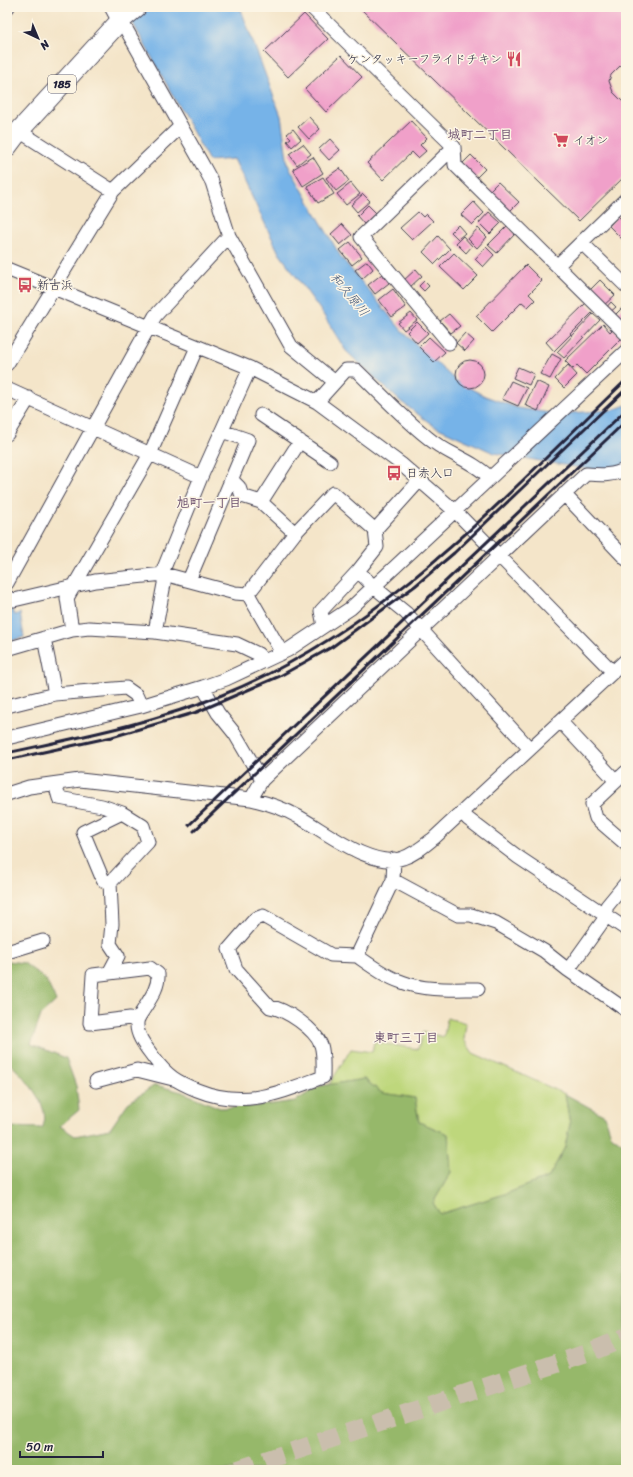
<svg xmlns="http://www.w3.org/2000/svg" width="633" height="1477" font-family="Sriracha,'Klee One',sans-serif">
  <rect width="100%" height="100%" fill="#fcf5e5"/>
  <filter id="ink" filterUnits="userSpaceOnUse"><feTurbulence type="fractalNoise" baseFrequency=".025" numOctaves="2"/><feDisplacementMap in="SourceGraphic" scale="8" xChannelSelector="R" yChannelSelector="G"/><feConvolveMatrix kernelMatrix="1 2 1 2 8 2 1 2 1" color-interpolation-filters="sRGB"/></filter>
  <filter id="wash" filterUnits="userSpaceOnUse"><feTurbulence type="fractalNoise" baseFrequency=".012" numOctaves="4" result="noise"/><feDisplacementMap in="SourceGraphic" scale="16" xChannelSelector="R" yChannelSelector="G"/><feGaussianBlur stdDeviation="0.9" result="paint"/><feColorMatrix in="noise" values="0 0 0 0 0 0 0 0 0 0 0 0 0 0 0 0 0 1.4 0 .05"/><feComposite in="paint" operator="in"/></filter>
  <g filter="url(#wash)">
    <rect width="100%" height="100%" fill="#f4e5c9"/>
    <path fill="#bed77b" stroke="#707c5b" d="M 447,1018 L 466,1023 L 464,1040 L 473,1053 L 565,1094 L 570,1124 L 565,1147 L 549,1177 L 508,1193 L 440,1214 L 433,1203 L 451,1172 L 448,1134 L 419,1122 L 415,1098 L 382,1093 L 364,1079 L 329,1085 L 351,1049 L 372,1052 L 374,1042 L 418,1049 L 423,1032 L 444,1037 Z"/>
    <path fill="#96b86b" stroke="#5c6d53" d="M 7,961 L 24,963 L 46,980 L 56,1001 L 41,1015 L 31,1044 L 66,1058 L 76,1086 L 79,1110 L 60,1126 L 75,1136 L 110,1129 L 128,1103 L 155,1085 L 182,1092 L 220,1108 L 259,1106 L 295,1101 L 320,1086 L 364,1079 L 382,1093 L 415,1098 L 419,1122 L 448,1134 L 451,1172 L 433,1203 L 440,1214 L 508,1193 L 549,1177 L 565,1147 L 570,1124 L 565,1094 L 605,1116 L 611,1135 L 626,1146 L 626,1470 L 7,1470 L 7,1127 L 42,1128 C 54,1108 22,1074 7,1061 Z"/>
    <path fill="#76b3e8" stroke="#4c6a92" d="M 124,7 L 240,7 L 281,116 L 288,165 L 341,257 L 403,332 L 456,381 L 485,396 L 518,408 L 556,414 L 613,410 L 626,405 L 626,463 L 621,467 L 593,470 L 494,453 L 434,426 L 400,401 L 346,351 L 321,311 L 279,253 L 234,159 L 209,161 Z
      M 11,607 L 14,615 L 20,613 L 24,637 L 7,642 L 7,609 Z"/>
    <g id="blocks">
      <path fill="#f0a0c9" d="M 362,7 L 626,7 L 626,60 L 611,75 L 609,81 L 613,92 L 626,105 L 626,175 L 579,221 L 361,9 Z
        M 304,14 L 328,39 L 288,77 L 264,52 Z
        M 341,55 L 362,77 L 326,112 L 305,89 Z
        M 309,117 L 320,129 L 309,139 L 298,127 Z
        M 411,121 L 427,138 L 420,145 L 426,151 L 418,158 L 412,152 L 383,180 L 367,163 Z
        M 293,129 L 301,139 L 292,147 L 287,141 L 291,138 L 287,134 Z
        M 330,139 L 340,150 L 329,160 L 319,149 Z
        M 303,144 L 311,154 L 297,165 L 289,154 Z
        M 471,155 L 485,169 L 474,180 L 460,166 Z
        M 313,157 L 323,173 L 303,186 L 293,169 Z
        M 340,168 L 349,181 L 336,191 L 326,178 Z
        M 323,177 L 334,194 L 318,203 L 307,186 Z
        M 498,182 L 519,202 L 508,213 L 487,193 Z
        M 351,183 L 360,194 L 346,205 L 337,194 Z
        M 363,194 L 370,201 L 357,212 L 351,205 Z
        M 474,202 L 484,213 L 472,225 L 461,215 Z
        M 368,205 L 376,213 L 364,224 L 357,216 Z
        M 418,212 L 423,217 L 426,214 L 433,221 L 412,240 L 400,228 Z
        M 489,212 L 501,223 L 490,234 L 479,223 Z
        M 618,216 L 626,224 L 626,243 L 609,226 Z
        M 342,224 L 352,235 L 340,245 L 331,234 Z
        M 458,225 L 465,233 L 458,239 L 451,232 Z
        M 507,226 L 515,234 L 497,253 L 488,245 Z
        M 478,228 L 487,237 L 477,248 L 468,239 Z
        M 438,236 L 450,249 L 435,264 L 423,252 Z
        M 463,236 L 472,246 L 466,253 L 456,243 Z
        M 350,242 L 362,257 L 352,265 L 340,250 Z
        M 486,247 L 494,255 L 483,267 L 475,259 Z
        M 454,253 L 478,276 L 464,290 L 440,267 Z
        M 367,261 L 373,269 L 362,279 L 355,270 Z
        M 526,265 L 542,281 L 529,294 L 535,300 L 528,307 L 522,302 L 492,332 L 476,316 Z
        M 416,269 L 422,276 L 409,288 L 403,281 Z
        M 382,274 L 389,283 L 375,294 L 368,285 Z
        M 600,280 L 615,295 L 602,307 L 588,292 Z
        M 424,281 L 429,286 L 424,291 L 419,286 Z
        M 393,289 L 406,307 L 392,317 L 379,300 Z
        M 611,302 L 616,307 L 609,313 L 605,309 Z
        M 586,303 L 594,311 L 554,351 L 546,342 Z
        M 626,304 L 626,330 L 613,317 Z
        M 411,313 L 417,320 L 404,330 L 398,323 Z
        M 449,314 L 460,326 L 451,333 L 440,321 Z
        M 593,314 L 600,320 L 564,358 L 557,352 Z
        M 417,322 L 428,333 L 417,343 L 407,332 Z
        M 603,324 L 610,332 L 613,329 L 622,338 L 586,374 L 577,365 L 573,369 L 565,361 Z
        M 465,333 L 474,341 L 465,351 L 456,343 Z
        M 429,337 L 445,352 L 434,362 L 419,347 Z
        M 552,354 L 561,359 L 550,379 L 540,374 Z
        M456 374a14 14 0 1 1 28 0a14 14 0 1 1-28 0Z
        M 568,365 L 577,375 L 564,388 L 555,379 Z
        M 518,367 L 534,374 L 529,385 L 513,378 Z
        M 511,381 L 527,388 L 518,406 L 502,399 Z
        M 536,381 L 549,387 L 538,411 L 525,405 Z"/>
    </g>
  </g>
  <g filter="url(#ink)">
    <use href="#blocks" fill-opacity="0" stroke="#423f50" stroke-width="1"/>
    <g fill="none" stroke-linecap="round" stroke-linejoin="round">
      <path stroke="#cabead" stroke-width="19" stroke-dasharray="19 10" stroke-linecap="butt" d="M 237,1470 L 588,1353 L 626,1337"/>
      <g stroke="#423f50" stroke-width="15">
        <path id="minor" d="M 111,7 L 119,22 L 126,29 L 201,162 L 212,182 L 229,236 L 291,346 L 335,382
          M 311,7 L 454,147 L 455,165 L 626,334
          M 7,8 L 8,7
          M 19,131 L 113,191
          M 582,243 L 626,286
          M 557,266 L 626,199
          M 7,269 L 250,368 L 317,402 L 401,464 L 456,512 L 613,672
          M 449,343 L 361,237 L 454,147
          M 7,364 L 113,191 L 181,126
          M 7,389 L 201,477
          M 317,402 L 346,370 L 356,370 C 379,392 402,417 427,437 C 446,454 473,460 490,478
          M 261,415 L 330,462
          M 7,434 L 29,398
          M 231,479 L 239,487 L 242,496 L 261,502 L 295,533
          M 564,494 L 626,559
          M 261,502 L 300,441
          M 375,530 L 420,480
          M 358,571 L 374,587 L 406,613 L 530,749
          M 189,580 L 248,440 L 222,431
          M 7,583 L 155,316 L 229,236
          M 248,594 L 295,533 L 333,493 L 375,530 L 377,547 L 358,571 L 321,611 L 324,626
          M 248,594 L 282,653
          M 7,597 L 14,600 L 95,581 L 164,574 L 235,593 L 248,594
          M 72,630 L 67,598 L 150,454 L 197,347
          M 155,632 L 164,584 L 164,568 L 201,477 L 250,368
          M 44,638 L 55,694
          M 7,649 L 72,630 L 89,628 L 155,632 L 237,644 L 258,654 L 264,661
          M 203,687 L 218,713 L 235,734 L 262,780 L 251,799
          M 7,706 L 55,694 L 126,688 L 136,695 L 141,706
          M 560,721 L 616,781
          M 7,738 L 141,706 L 203,687 L 226,679 L 288,650 L 351,608 L 626,351
          M 626,772 L 592,804 L 596,818 L 626,844
          M 262,780 L 586,474 C 601,475 613,476 626,469
          M 55,784 L 59,798 L 102,806 L 122,813 L 143,826 L 148,842 L 110,883 L 103,880 L 83,832 L 122,813
          M 7,794 L 29,787 L 80,780 L 251,799 C 267,803 283,808 297,816 C 324,830 372,870 403,858 C 415,854 424,846 434,838 L 626,660
          M 462,812 L 468,819 L 518,857 L 626,929
          M 393,880 L 458,915 L 471,915 L 496,923 L 544,951 L 568,970 L 626,1010
          M 7,952 L 43,941
          M 357,956 C 370,965 386,977 402,982 C 425,991 453,989 478,989
          M 568,970 L 603,921 L 607,906 L 626,883
          M 109,973 L 118,956 L 110,944 L 112,924 L 110,883
          M 137,1022 L 130,1018 L 90,1023 L 93,975 L 150,968 L 158,974 C 159,988 149,1000 142,1012 C 140,1015 137,1020 137,1023 C 136,1036 147,1048 154,1058 C 167,1076 177,1082 197,1090 C 244,1109 279,1093 323,1077 C 323,1068 324,1054 321,1045 C 315,1029 286,1009 270,1007 L 236,969 L 229,949 L 255,919 L 263,916 L 331,955 L 357,956 L 393,880 L 394,859
          M 96,1081 L 137,1070 L 173,1079"/>
      </g>
      <g stroke="#423f50" stroke-width="21">
        <path id="highway" d="M 7,147 L 19,131 L 119,22 L 137,7"/>
      </g>
      <use href="#minor" stroke="#fff" stroke-width="13"/>
      <use href="#highway" stroke="#fff" stroke-width="19"/>
      <path stroke="#22223b" stroke-width="3" d="M 7,753 C 80,737 153,723 222,695 C 384,630 503,498 626,380
        M 7,760 L 112,737 L 197,712 L 280,676 L 332,647 L 415,586 L 454,553 L 626,389
        M 189,825 L 626,410
        M 194,831 L 626,421"/>
    </g>
  </g>
  <defs>
    <g id="restaurant-bare" transform="scale(1.2)"><path d="M-5-6h1v4h1v-4h1v4h1v-4h1v5L-1.5 .5V6h-2V.5L-5-1ZM5-6V6H3V1.5H1.5Q1.5-4 5-6Z" fill="#d1495b" stroke="#fcf5e5" stroke-width="2.5" paint-order="stroke"/></g>
    <g id="supermarket-bare" transform="scale(1.2)"><path d="M-6-5.5h2.5l.6 2H6L4.5 2H-2.5L-4.4-4H-6ZM-1.5 3.2a1.3 1.3 0 1 0 .1 0ZM3 3.2a1.3 1.3 0 1 0 .1 0Z" fill="#d1495b" stroke="#fcf5e5" stroke-width="2.5" paint-order="stroke"/></g>
    <g id="bus-bare" transform="scale(1.2)"><path d="M-5-6H5V4H4V6H2V4H-2V6H-4V4H-5ZM-3.5-4V0h7V-4ZM-3.5 1.2v1.5H-2V1.2ZM2 1.2v1.5H3.5V1.2Z" fill="#d1495b" stroke="#fcf5e5" stroke-width="2.5" paint-order="stroke"/></g>
  </defs>
  <g fill-rule="evenodd">
    <use href="#restaurant-bare" x="514" y="59"/>
    <use href="#supermarket-bare" x="561" y="140"/>
    <use href="#bus-bare" x="25" y="285"/>
    <use href="#bus-bare" x="394" y="473"/>
  </g>
  <g text-anchor="middle" stroke-width="3" stroke-linejoin="round" paint-order="stroke">
    <rect fill="#fcf5e5" stroke="#63616e" stroke-width="1" x="48" y="75" width="28" height="18" rx="3"/>
    <g font-size="11" font-weight="bold" fill="#22223b">
      <text x="62" y="88">185</text>
    </g>
    <g font-size="12" fill="#22223b" stroke="#fcf5e5" text-anchor="start">
      <text x="502" y="63" text-anchor="end">ケンタッキーフライドチキン</text>
      <text x="573" y="144">イオン</text>
      <text x="37" y="289">新古浜</text>
      <text x="406" y="477">日赤入口</text>
    </g>
    <g font-size="13" font-weight="bold" fill="#6a4e6d" stroke="#fcf5e5">
      <text x="480" y="139">城町二丁目</text>
      <text x="209" y="507">旭町一丁目</text>
      <text x="406" y="1042">東町三丁目</text>
    </g>
    <g font-size="13" font-style="italic" fill="#3f5578" stroke="#fcf5e5">
      <text transform="translate(350 294) rotate(50)" y="5">和久原川</text>
    </g>
  </g>
  <rect width="633" height="1477" fill="none" stroke="#fcf5e5" stroke-width="24"/>
  <g transform="translate(38 38) rotate(136)" stroke="#fcf5e5" stroke-width="3" paint-order="stroke">
  <path d="M0-3L7 15L0 10L-7 15Z" fill="#22223b"/>
  <text y="-6" font-size="11" font-weight="bold" text-anchor="middle" fill="#22223b">N</text>
  </g>
  <path d="M20 1451v6h83v-6" fill="none" stroke="#22223b" stroke-width="2"/>
  <text x="26" y="1451" font-size="12" fill="#22223b" stroke="#fcf5e5" stroke-width="3" paint-order="stroke">50 m</text>
</svg>
